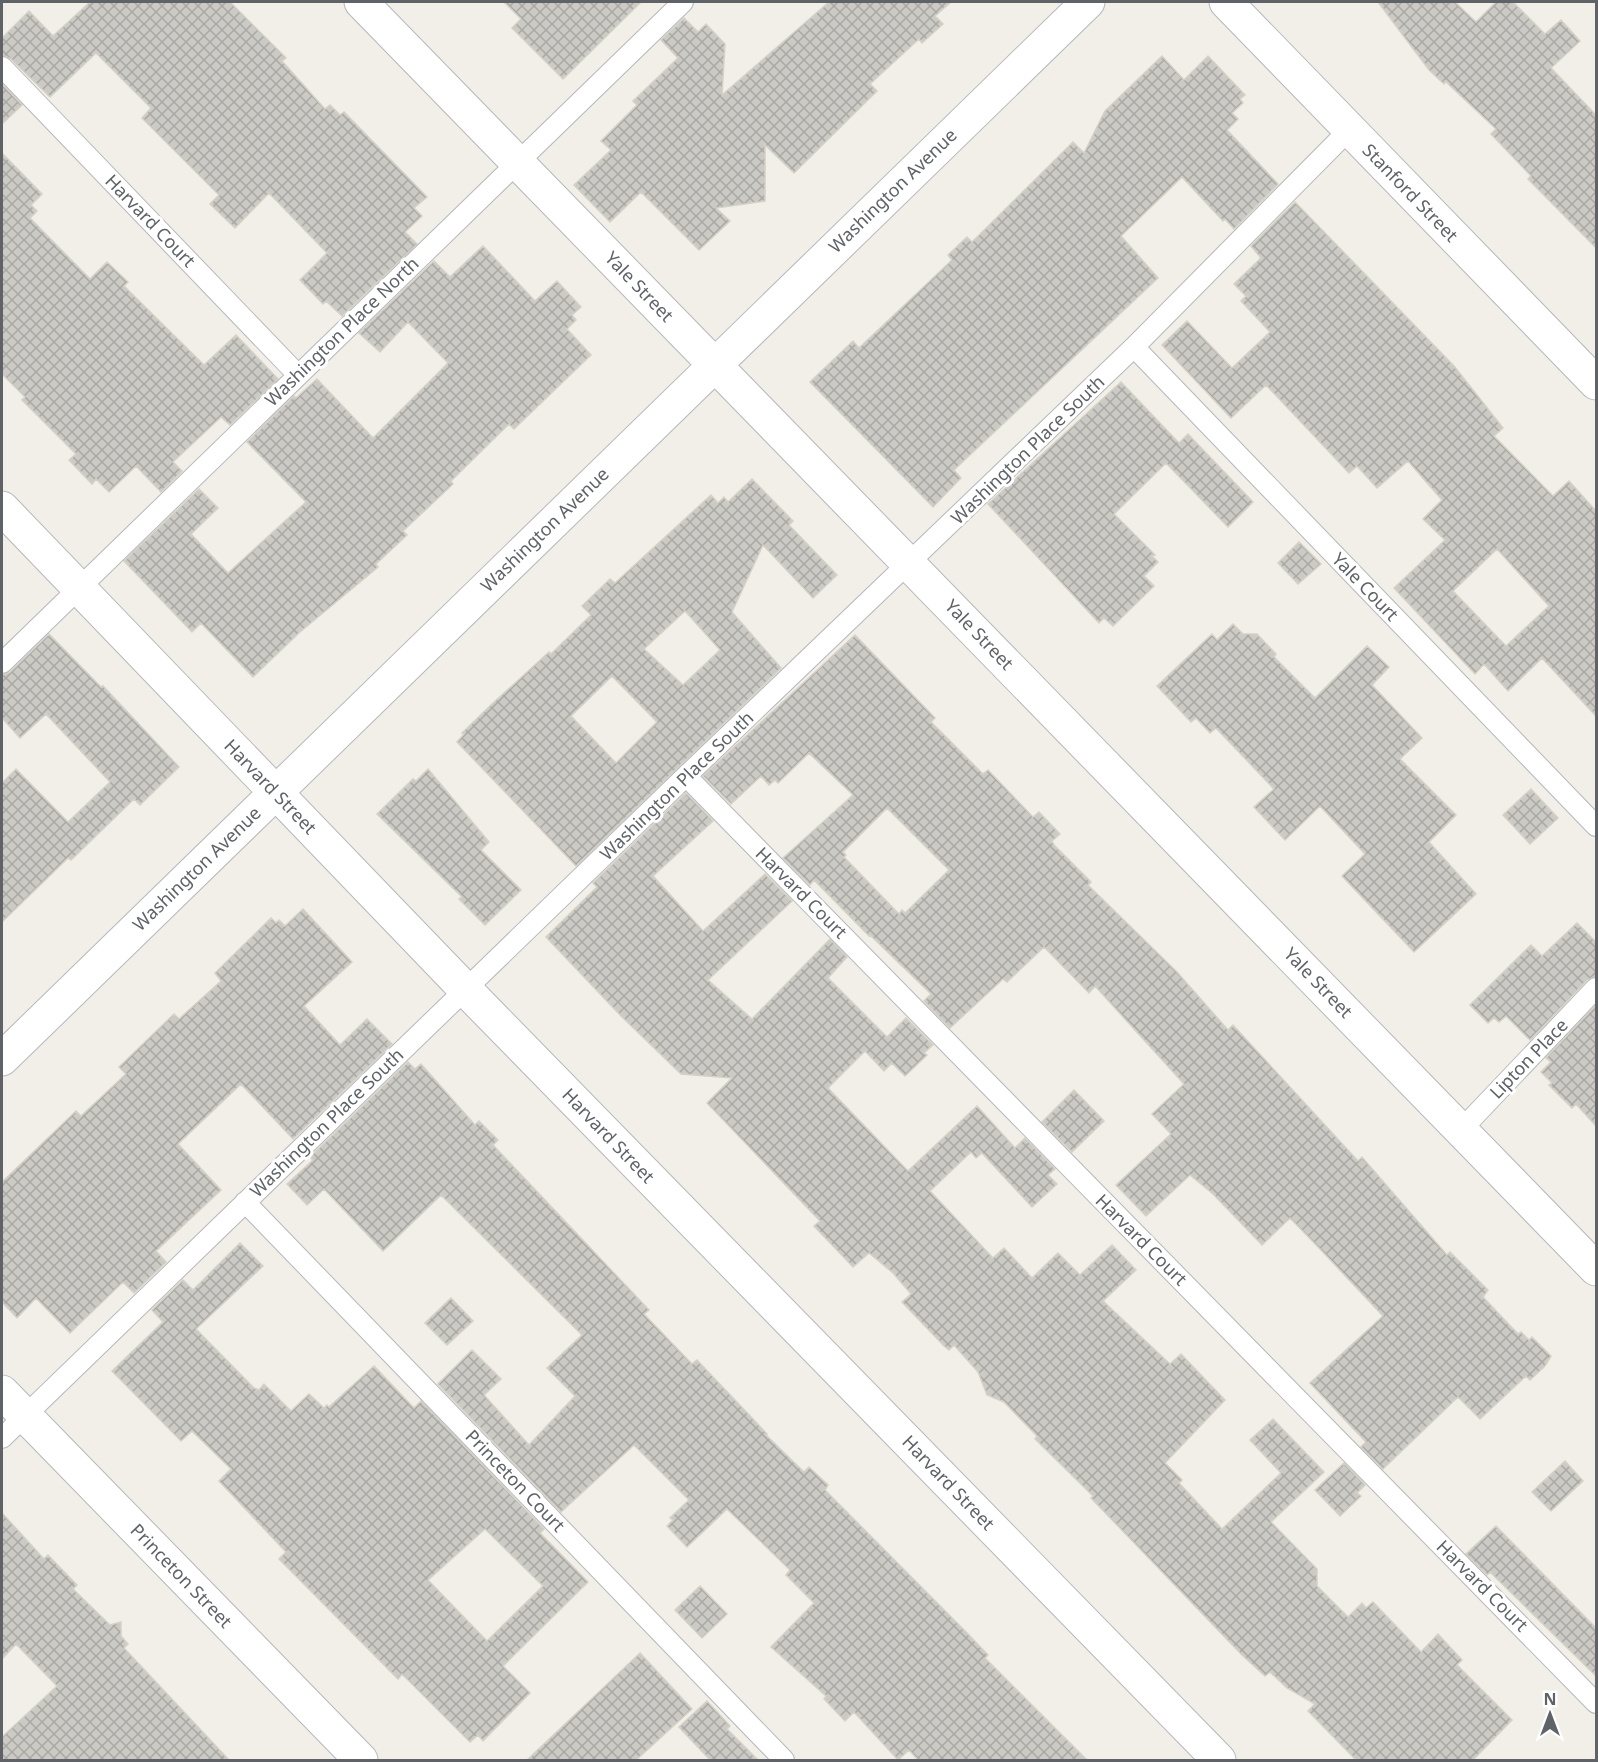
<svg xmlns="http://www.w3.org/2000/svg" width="1598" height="1762" font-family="'Noto Sans',sans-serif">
  <defs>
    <pattern id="building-cross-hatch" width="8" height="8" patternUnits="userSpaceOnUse" patternTransform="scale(1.5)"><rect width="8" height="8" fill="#cccac5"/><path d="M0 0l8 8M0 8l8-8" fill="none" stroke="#a9a8a4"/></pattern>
  </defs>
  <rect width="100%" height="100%" fill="#f1efe8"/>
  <path fill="url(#building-cross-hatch)" stroke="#d6d1c6" stroke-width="1.5" fill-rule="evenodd" d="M 90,2 L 230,2 L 286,58 L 282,61 L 325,109 L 330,105 L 340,115 L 344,112 L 427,197 L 414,208 L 422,216 L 405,232 L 417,244 L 342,316 L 326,301 L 323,304 L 300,280 L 327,253 L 269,193 L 235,228 L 210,204 L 219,195 L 142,118 L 151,108 L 96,53 L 50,97 L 11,59 L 2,55 L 2,38 L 29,11 L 53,36 Z
    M 504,2 L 641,2 L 563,79 L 512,28 L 521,19 Z
    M 829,2 L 951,2 L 935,16 L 943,24 L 922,43 L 919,39 L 870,84 L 877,91 L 794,173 L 765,145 L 765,201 L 716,208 L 730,221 L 699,250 L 641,192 L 610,222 L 574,185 L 611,150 L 601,141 L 637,105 L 633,101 L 678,58 L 661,40 L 684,18 L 698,32 L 706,24 L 725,44 L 722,95 Z
    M 1378,2 L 1455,2 L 1476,22 L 1496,2 L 1513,2 L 1545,34 L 1561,20 L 1580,41 L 1551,68 L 1596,115 L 1596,248 L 1528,179 L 1531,176 L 1491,134 L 1496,129 L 1445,81 L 1444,84 L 1429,70 Z
    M 1162,56 L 1184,80 L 1208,56 L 1245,95 L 1240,99 L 1243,103 L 1232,113 L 1238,119 L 1227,130 L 1278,184 L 1234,229 L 1225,219 L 1223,221 L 1182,177 L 1121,236 L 1158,278 L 954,470 L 961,478 L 933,507 L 810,382 L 853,341 L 859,348 L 952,260 L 948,255 L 967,237 L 972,242 L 1073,142 L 1084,153 L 1105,111 Z
    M 2,84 L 22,105 L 2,124 Z
    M 2,153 L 42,194 L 31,205 L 37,211 L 30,218 L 90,279 L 107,262 L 128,282 L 124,286 L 204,365 L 236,335 L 278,379 L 230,425 L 221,417 L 173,462 L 182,471 L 161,492 L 136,466 L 109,492 L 96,479 L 92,484 L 69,460 L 76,454 L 22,400 L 25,397 L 2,374 Z
    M 1295,202 L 1454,366 L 1503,428 L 1494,436 L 1553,496 L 1569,481 L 1596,511 L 1596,716 L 1542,658 L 1508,691 L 1484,664 L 1475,674 L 1394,588 L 1445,540 L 1423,519 L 1442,500 L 1408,461 L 1377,488 L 1357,466 L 1349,473 L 1266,385 L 1231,418 L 1162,345 L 1187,321 L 1232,368 L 1270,332 L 1241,301 L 1246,296 L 1234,284 L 1261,258 L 1251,246 ZM 1497,549 L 1549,606 L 1506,646 L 1453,591 Z
    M 483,246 L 535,301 L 557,281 L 581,307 L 572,315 L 576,320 L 567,329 L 591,355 L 514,429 L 509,424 L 451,481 L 453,484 L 403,531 L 407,535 L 376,564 L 378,567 L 300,632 L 253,677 L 201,623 L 192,632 L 124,561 L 199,489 L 218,508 L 191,534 L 228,573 L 306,502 L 247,442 L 294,396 L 296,398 L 317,379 L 373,438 L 448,363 L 408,322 L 380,352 L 359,333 L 434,261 L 450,277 Z
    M 1121,382 L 1179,443 L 1188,434 L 1253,502 L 1228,527 L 1166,463 L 1114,514 L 1155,555 L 1152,556 L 1158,562 L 1144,576 L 1154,586 L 1113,626 L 1104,618 L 1099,623 L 988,504 Z
    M 752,479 L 793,521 L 789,525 L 837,575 L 813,598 L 763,545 L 732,612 L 781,668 L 576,866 L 457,742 L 464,734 L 462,733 L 492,704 L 549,652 L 551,654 L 591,615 L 582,606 L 610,579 L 615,583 L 711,495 L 718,503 L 724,497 L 728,502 ZM 685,611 L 720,650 L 683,685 L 644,649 ZM 612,676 L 657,722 L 616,763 L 571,716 Z
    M 1299,542 L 1321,564 L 1298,584 L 1278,563 Z
    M 1233,624 L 1243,634 L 1257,634 L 1276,654 L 1274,657 L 1315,698 L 1367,646 L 1389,667 L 1372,685 L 1422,738 L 1400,759 L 1456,815 L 1429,842 L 1476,894 L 1414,952 L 1342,876 L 1365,854 L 1320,806 L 1285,840 L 1254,807 L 1274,789 L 1216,728 L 1210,733 L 1196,718 L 1191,722 L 1157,686 L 1212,634 L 1217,640 Z
    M 49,634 L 101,687 L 103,686 L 179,767 L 140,805 L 134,799 L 71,860 L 68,858 L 2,922 L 2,783 L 16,769 L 68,822 L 110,782 L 46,714 L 20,738 L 2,718 L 2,675 L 10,672 Z
    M 855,635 L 935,718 L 931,722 L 983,774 L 988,770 L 1033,817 L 1039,812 L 1060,834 L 1052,841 L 1054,845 L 1091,882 L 1088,885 L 1177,972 L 1228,1030 L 1233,1025 L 1358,1161 L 1362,1157 L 1447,1255 L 1450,1252 L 1488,1290 L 1483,1297 L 1518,1334 L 1521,1332 L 1529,1340 L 1532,1337 L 1551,1356 L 1545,1366 L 1530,1380 L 1526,1376 L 1480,1419 L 1458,1397 L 1383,1469 L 1361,1447 L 1366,1442 L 1310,1383 L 1383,1316 L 1320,1249 L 1290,1218 L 1262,1245 L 1213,1194 L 1190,1175 L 1146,1216 L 1116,1185 L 1171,1134 L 1152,1114 L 1184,1084 L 1095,986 L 1089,993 L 1044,947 L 1007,982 L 1003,979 L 950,1028 L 924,1001 L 931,994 L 870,935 L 869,936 L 814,880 L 810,885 L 783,858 L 853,795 L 809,753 L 778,783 L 775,780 L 769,785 L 761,776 L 731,804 L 703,776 ZM 887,808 L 949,870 L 905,913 L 902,910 L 899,914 L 844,857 L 846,855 L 843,852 Z
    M 428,769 L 489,842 L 481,850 L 521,890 L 485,925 L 459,899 L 462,897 L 377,814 L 413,779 L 416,781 Z
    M 1531,789 L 1558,818 L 1530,844 L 1503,815 Z
    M 686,793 L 713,821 L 653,876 L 703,931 L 765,874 L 792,901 L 708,980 L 752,1019 L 830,939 L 847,957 L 828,978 L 887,1037 L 906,1018 L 933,1045 L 924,1053 L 927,1055 L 905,1076 L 892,1063 L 884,1071 L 865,1051 L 828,1088 L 908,1171 L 977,1106 L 1015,1148 L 1025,1138 L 1055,1169 L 1048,1175 L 1057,1184 L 1032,1207 L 982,1153 L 976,1158 L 971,1152 L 930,1191 L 993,1258 L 1004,1248 L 1032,1278 L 1058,1253 L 1080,1275 L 1112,1245 L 1136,1270 L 1103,1301 L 1170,1364 L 1181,1354 L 1225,1400 L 1165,1463 L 1182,1480 L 1179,1483 L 1222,1529 L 1281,1473 L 1250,1440 L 1273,1419 L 1324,1472 L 1271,1522 L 1317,1569 L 1317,1586 L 1348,1617 L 1362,1603 L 1366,1608 L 1373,1602 L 1421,1652 L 1438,1634 L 1462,1660 L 1457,1665 L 1512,1720 L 1472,1761 L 1357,1761 L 1308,1711 L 1315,1704 L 1287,1688 L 1270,1672 L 1265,1676 L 1242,1655 L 1091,1498 L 1093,1496 L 1035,1439 L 1037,1436 L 1004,1402 L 987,1395 L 978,1372 L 954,1345 L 949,1350 L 944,1346 L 902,1302 L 911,1294 L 893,1273 L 869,1253 L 853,1267 L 814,1226 L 820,1221 L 707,1103 L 732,1078 L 681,1074 L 621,1016 L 546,937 L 597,887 L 593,883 Z
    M 303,909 L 352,962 L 304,1006 L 340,1045 L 367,1019 L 392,1044 L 293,1139 L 241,1084 L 178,1144 L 221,1190 L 156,1251 L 166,1262 L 134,1293 L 123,1282 L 70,1333 L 36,1298 L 17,1318 L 2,1302 L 2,1182 L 76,1111 L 81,1116 L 126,1074 L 119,1067 L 174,1014 L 179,1019 L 221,981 L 215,973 L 271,918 L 276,923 L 279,920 L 285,926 Z
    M 1577,923 L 1596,942 L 1596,976 L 1587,980 L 1530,1040 L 1506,1016 L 1499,1022 L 1494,1018 L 1488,1023 L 1470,1005 L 1531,945 L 1542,956 Z
    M 1596,1005 L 1596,1126 L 1576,1104 L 1572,1108 L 1549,1085 L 1552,1083 L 1541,1072 L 1551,1062 L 1546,1058 Z
    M 408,1062 L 415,1069 L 421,1064 L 475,1125 L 479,1121 L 498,1140 L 493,1145 L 649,1310 L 644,1314 L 692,1364 L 697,1360 L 753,1419 L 767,1434 L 766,1435 L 804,1472 L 809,1467 L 828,1485 L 825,1490 L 970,1636 L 988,1655 L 985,1658 L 1088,1761 L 919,1761 L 909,1750 L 898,1760 L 854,1712 L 845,1721 L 824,1699 L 826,1696 L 771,1647 L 814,1603 L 786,1575 L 790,1570 L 727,1509 L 687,1547 L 667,1526 L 673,1520 L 670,1518 L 689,1500 L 634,1445 L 561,1512 L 438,1384 L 472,1350 L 501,1379 L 484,1395 L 529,1445 L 575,1396 L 547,1368 L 582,1335 L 441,1195 L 383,1251 L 324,1189 L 307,1205 L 287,1184 L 313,1160 L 310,1157 Z
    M 1074,1090 L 1104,1121 L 1072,1152 L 1042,1122 Z
    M 240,1243 L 263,1266 L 196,1329 L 254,1388 L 259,1390 L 264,1384 L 291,1411 L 309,1394 L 324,1408 L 327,1405 L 329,1407 L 374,1366 L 414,1408 L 421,1401 L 544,1529 L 540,1533 L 588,1582 L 503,1666 L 530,1693 L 483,1741 L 478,1735 L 470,1742 L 402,1674 L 398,1679 L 279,1559 L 286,1552 L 219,1481 L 231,1469 L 192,1431 L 181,1441 L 112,1371 L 163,1322 L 152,1310 L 183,1280 L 193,1290 ZM 485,1529 L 543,1586 L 487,1641 L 428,1580 Z
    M 451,1298 L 473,1321 L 447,1345 L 425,1323 Z
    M 1565,1461 L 1583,1481 L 1551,1511 L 1532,1492 Z
    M 1344,1463 L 1365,1485 L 1357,1493 L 1361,1496 L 1340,1516 L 1315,1490 Z
    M 2,1513 L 44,1559 L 48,1555 L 77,1585 L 73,1589 L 110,1625 L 121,1622 L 121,1636 L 128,1644 L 124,1648 L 230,1761 L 2,1761 L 2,1737 L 57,1686 L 16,1644 L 2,1659 Z
    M 1496,1526 L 1596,1628 L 1596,1676 L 1490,1572 L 1487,1575 L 1466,1554 Z
    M 700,1586 L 727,1614 L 702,1638 L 675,1610 Z
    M 640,1653 L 692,1709 L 635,1761 L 526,1761 Z
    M 707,1701 L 730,1726 L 727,1729 L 759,1761 L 711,1761 L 679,1727 Z"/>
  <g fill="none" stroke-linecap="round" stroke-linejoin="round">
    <g stroke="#b5b8bc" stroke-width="22">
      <path id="service" d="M 2,67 L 298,375
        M 1134,347 L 1596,826
        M 2,663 L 683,2
        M 686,776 L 1596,1703
        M 1461,1130 L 1596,988
        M 245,1202 L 784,1760
        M 2,1438 L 686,776 L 1134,347 L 1349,130"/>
    </g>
    <g stroke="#b5b8bc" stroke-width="35">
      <path id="minor" d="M 361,2 L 1596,1269
        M 1226,2 L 1596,383
        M 2,508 L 465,989 L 1219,1760
        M 2,1059 L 1088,2
        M 2,1392 L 361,1760"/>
    </g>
    <use href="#service" stroke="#fff" stroke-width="20"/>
    <use href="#minor" stroke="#fff" stroke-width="33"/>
  </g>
  <g text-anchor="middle" stroke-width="6" stroke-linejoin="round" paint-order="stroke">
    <g font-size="18" fill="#5f6368" stroke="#fff">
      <text transform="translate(893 191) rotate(-44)" y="6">Washington Avenue</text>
      <text transform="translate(1410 193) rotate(46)" y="6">Stanford Street</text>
      <text transform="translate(150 221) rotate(46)" y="6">Harvard Court</text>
      <text transform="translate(639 287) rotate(46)" y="6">Yale Street</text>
      <text transform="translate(342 332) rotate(-44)" y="6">Washington Place North</text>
      <text transform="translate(1028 450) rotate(-44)" y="6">Washington Place South</text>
      <text transform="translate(545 530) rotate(-44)" y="6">Washington Avenue</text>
      <text transform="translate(1365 587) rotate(46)" y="6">Yale Court</text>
      <text transform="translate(979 635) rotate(46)" y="6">Yale Street</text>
      <text transform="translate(677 786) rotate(-44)" y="6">Washington Place South</text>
      <text transform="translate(270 787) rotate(46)" y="6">Harvard Street</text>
      <text transform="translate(197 869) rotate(-44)" y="6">Washington Avenue</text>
      <text transform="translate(801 893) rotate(45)" y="6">Harvard Court</text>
      <text transform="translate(1318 983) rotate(46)" y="6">Yale Street</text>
      <text transform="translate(1529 1059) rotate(-46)" y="6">Lipton Place</text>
      <text transform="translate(327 1123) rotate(-44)" y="6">Washington Place South</text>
      <text transform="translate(608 1136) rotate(46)" y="6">Harvard Street</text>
      <text transform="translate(1141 1240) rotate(45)" y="6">Harvard Court</text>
      <text transform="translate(515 1481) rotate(46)" y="6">Princeton Court</text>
      <text transform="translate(948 1483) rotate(46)" y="6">Harvard Street</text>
      <text transform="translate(181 1576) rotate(46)" y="6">Princeton Street</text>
      <text transform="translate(1482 1586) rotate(45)" y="6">Harvard Court</text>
    </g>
  </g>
  <rect width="1598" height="1762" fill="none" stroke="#5f6368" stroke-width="6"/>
  <g transform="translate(1550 1714)" stroke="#ffffff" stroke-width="4.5" paint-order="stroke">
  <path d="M0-4.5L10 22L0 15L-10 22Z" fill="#5f6368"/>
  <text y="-9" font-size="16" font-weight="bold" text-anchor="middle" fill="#5f6368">N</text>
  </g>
</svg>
